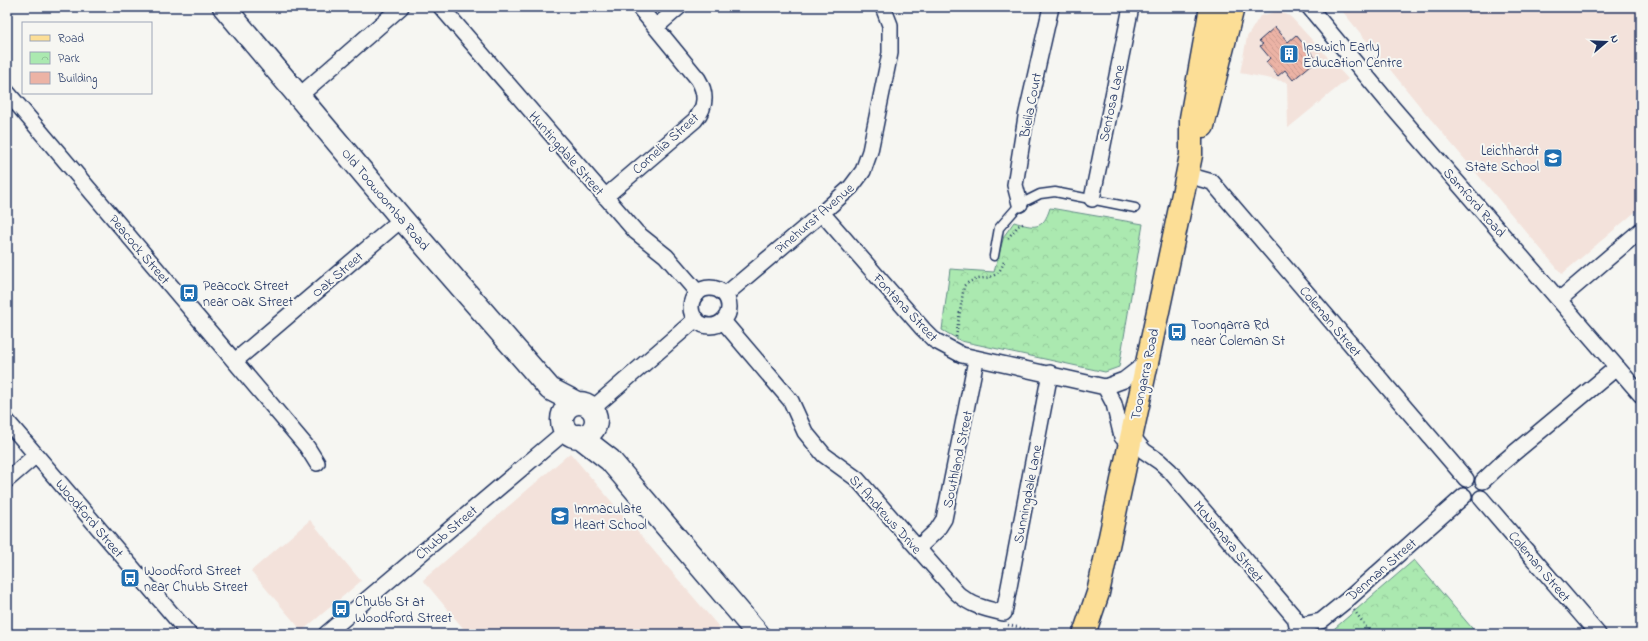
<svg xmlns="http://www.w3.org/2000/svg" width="1648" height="641" font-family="'Indie Flower',sans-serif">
  <defs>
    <pattern id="park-crowns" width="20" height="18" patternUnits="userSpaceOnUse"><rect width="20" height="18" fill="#abe9b0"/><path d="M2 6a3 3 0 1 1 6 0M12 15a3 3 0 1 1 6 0" fill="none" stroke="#93c89a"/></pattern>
    <pattern id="building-back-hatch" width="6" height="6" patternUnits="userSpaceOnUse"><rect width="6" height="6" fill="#ecb3a5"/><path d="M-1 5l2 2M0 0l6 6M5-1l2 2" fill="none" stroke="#ca9a90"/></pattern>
  </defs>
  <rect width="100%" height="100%" fill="#f6f6f2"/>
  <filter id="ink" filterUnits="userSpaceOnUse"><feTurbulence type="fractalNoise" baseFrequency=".025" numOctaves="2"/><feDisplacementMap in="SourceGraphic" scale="8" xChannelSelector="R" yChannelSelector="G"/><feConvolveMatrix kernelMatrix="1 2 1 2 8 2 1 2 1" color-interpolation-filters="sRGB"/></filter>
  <g filter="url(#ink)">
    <path fill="#f3e2db" d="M 1339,7 L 1641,7 L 1641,207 L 1562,274 L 1423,110 Z
      M 1278,11 L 1290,16 L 1348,79 L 1288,128 L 1287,82 L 1240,73 L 1247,37 L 1260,16 Z
      M 570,453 L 725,634 L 468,634 L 423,580 Z
      M 310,520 L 361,581 L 302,631 L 251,571 Z"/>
    <path fill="url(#park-crowns)" stroke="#638c87" d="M 1050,208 L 1143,224 L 1119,367 L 1105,372 L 961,341 L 942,330 L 950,269 L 994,272 L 1004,236 L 1014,222 C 1034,228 1043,231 1050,208 Z
      M 1414,560 L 1477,634 L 1328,634 Z"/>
    <path fill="url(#building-back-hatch)" stroke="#1b2f5e" d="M 1275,27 L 1288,42 L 1296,35 L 1317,60 L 1293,80 L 1285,70 L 1278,76 L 1266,62 L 1270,58 L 1260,46 L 1263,44 L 1259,41 Z"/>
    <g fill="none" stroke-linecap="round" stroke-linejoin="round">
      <g stroke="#1b2f5e" stroke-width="11">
        <path id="lane" d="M 994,256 L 999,228 L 1020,204 L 1040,194 L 1055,192 L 1135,208"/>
      </g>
      <g stroke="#1b2f5e" stroke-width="18">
        <path id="street" d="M 441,7 L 636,232 L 666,256 L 698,293
          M 1309,7 L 1393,108 L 1641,395
          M 656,27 L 679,7
          M 7,92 L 307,447 L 317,463
          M 299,96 L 401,7
          M 1187,175 L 1212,182 L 1466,479
          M 605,197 L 695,120 C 706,107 707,94 698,79 L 639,7
          M 1092,199 L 1131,7
          M 1020,204 L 1015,185 L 1026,117 L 1051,7
          M 822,213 L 923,329 L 934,340 L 962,355 L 1105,387 L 1124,380 L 1146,363
          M691 307a19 19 0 1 1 38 0a19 19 0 1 1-38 0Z
          M 725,295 L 822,213 L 851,187 L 863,171 L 870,151 L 890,53 L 890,25 L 883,7
          M 1559,300 L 1641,230
          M 723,321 L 791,401 L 805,432 L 824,455 L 857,479 L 957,593 C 971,606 986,609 1004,613 L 1050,373
          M 235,361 L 402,219
          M 1105,387 L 1114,404 L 1122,437 L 1129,444
          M 592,409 L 696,319
          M 7,421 L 189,634
          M 1131,435 L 1144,451 L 1160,462 L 1170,471 L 1295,618 L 1299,634
          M 7,480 L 36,455
          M 1483,481 L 1502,463 L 1616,368
          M 1481,498 L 1598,634
          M 918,548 L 937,530 L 944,519 L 976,360
          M 1298,626 L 1321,621 L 1347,600 L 1464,496
          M 326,634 L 567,430"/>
      </g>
      <g stroke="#1b2f5e" stroke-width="25">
        <path id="secondary" d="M 224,7 L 402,219 L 550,389 L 577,403
          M562 420a17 17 0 1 1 34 0a17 17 0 1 1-34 0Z
          M 579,436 L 610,460 L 758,634"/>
      </g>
      <g stroke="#1b2f5e" stroke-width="25">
        <path id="primary" d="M 1203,126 L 1233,7
          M 1084,634 L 1098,593 L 1187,175 L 1191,155 L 1191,118 L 1211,7"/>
      </g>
      <path stroke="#1b2f5e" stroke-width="2.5" stroke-dasharray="1 3" stroke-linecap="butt" d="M 1008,238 L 1018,226 L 1025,223
        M 956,337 L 964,286 C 978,272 997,286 1004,261
        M 1354,610 L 1371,634
        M 1008,625 L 1047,634"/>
      <use href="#lane" stroke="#f6f6f2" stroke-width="8"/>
      <use href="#street" stroke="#f6f6f2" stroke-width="15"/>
      <use href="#secondary" stroke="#f6f6f2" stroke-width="22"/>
      <use href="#primary" stroke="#fcde96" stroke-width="22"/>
    </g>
  </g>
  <defs>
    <g id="building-square" transform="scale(1)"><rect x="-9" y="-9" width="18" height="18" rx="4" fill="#1f6fb2" stroke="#f6f6f2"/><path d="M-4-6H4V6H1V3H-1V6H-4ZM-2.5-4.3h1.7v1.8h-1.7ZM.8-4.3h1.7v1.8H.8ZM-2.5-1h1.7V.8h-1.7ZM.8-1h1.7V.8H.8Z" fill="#fff"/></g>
    <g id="school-square" transform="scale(1)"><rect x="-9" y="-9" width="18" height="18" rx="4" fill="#1f6fb2" stroke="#f6f6f2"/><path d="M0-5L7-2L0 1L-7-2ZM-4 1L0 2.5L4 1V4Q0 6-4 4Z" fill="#fff"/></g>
    <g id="bus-square" transform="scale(1)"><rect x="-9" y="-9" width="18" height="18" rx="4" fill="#1f6fb2" stroke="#f6f6f2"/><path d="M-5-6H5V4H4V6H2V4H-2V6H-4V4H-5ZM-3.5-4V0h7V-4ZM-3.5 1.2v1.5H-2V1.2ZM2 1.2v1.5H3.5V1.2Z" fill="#fff"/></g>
  </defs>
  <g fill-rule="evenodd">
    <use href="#building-square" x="1289" y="54"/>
    <use href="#school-square" x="1553" y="158"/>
    <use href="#bus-square" x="189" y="293"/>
    <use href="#bus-square" x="1177" y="332"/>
    <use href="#school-square" x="560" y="516"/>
    <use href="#bus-square" x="130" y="578"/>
    <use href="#bus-square" x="341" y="609"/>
  </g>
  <g text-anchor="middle" stroke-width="4" stroke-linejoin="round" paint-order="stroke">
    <g font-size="14" fill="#1b2f5e" stroke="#f6f6f2" text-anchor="start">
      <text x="1303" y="51">Ipswich Early<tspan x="1303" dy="16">Education Centre</tspan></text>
      <text x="1539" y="155" text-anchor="end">Leichhardt<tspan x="1539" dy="16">State School</tspan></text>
      <text x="203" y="290">Peacock Street<tspan x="203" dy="16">near Oak Street</tspan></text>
      <text x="1191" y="329">Toongarra Rd<tspan x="1191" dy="16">near Coleman St</tspan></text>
      <text x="574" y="513">Immaculate<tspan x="574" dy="16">Heart School</tspan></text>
      <text x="144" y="575">Woodford Street<tspan x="144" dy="16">near Chubb Street</tspan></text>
      <text x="355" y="606">Chubb St at<tspan x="355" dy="16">Woodford Street</tspan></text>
    </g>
    <g font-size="14" fill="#1b2f5e" stroke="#f6f6f2">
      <text transform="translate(1111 103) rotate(-78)" y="5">Sentosa Lane</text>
      <text transform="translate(1030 105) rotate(-79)" y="5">Biella Court</text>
      <text transform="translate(665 143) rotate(-42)" y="5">Cornelia Street</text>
      <text transform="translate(567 153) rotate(49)" y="5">Huntingdale Street</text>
      <text transform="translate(386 199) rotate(50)" y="5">Old Toowoomba Road</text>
      <text transform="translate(1475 202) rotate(49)" y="5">Samford Road</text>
      <text transform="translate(814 218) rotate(-41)" y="5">Pinehurst Avenue</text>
      <text transform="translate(140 249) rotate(50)" y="5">Peacock Street</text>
      <text transform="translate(337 274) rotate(-40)" y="5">Oak Street</text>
      <text transform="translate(906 307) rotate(47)" y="5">Fontana Street</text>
      <text transform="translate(1331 321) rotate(50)" y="5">Coleman Street</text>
      <text transform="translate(1144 374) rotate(-78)" y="5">Toongarra Road</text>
      <text transform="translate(957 459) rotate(-78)" y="5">Southland Street</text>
      <text transform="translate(1027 494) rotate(-79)" y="5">Sunningdale Lane</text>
      <text transform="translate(886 514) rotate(48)" y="5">St Andrews Drive</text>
      <text transform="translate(90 518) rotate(50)" y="5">Woodford Street</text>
      <text transform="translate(446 532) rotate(-40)" y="5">Chubb Street</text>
      <text transform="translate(1229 541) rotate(50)" y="5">McNamara Street</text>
      <text transform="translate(1540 566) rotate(50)" y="5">Coleman Street</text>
      <text transform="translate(1381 569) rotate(-41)" y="5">Denman Street</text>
    </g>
  </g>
  <rect width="1648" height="641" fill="none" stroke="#f6f6f2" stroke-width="24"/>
  <rect x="12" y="12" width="1624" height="617" fill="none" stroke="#1b2f5e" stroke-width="1.5" filter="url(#ink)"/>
  <rect x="22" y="22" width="130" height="72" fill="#f6f6f2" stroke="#9ea6b7"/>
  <rect x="30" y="35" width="20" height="6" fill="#fcde96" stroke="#9ea6b7"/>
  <text x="58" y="42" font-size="12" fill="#1b2f5e">Road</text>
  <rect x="30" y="52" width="20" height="12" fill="url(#park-crowns)" stroke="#9ea6b7"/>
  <text x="58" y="62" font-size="12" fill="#1b2f5e">Park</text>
  <rect x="30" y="72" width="20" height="12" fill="#ecb3a5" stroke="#9ea6b7"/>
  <text x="58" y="82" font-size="12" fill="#1b2f5e">Building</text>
  <g transform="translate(1606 42) rotate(71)" stroke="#f6f6f2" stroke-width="3" paint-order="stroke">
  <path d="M0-3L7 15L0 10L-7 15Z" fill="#1b2f5e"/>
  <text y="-6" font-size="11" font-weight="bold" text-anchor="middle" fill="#1b2f5e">N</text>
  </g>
</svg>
